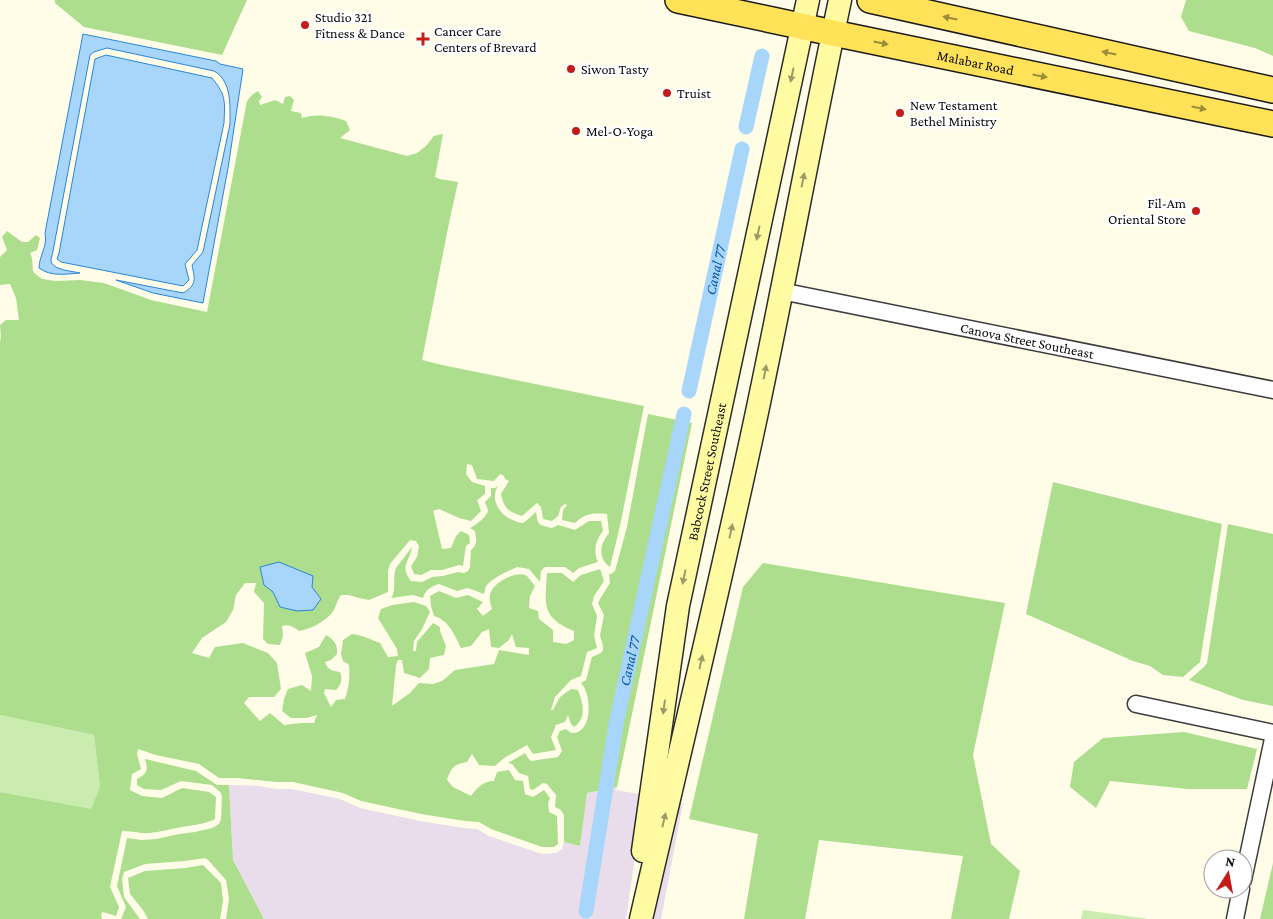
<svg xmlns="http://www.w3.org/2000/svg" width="1273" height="919" font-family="'Crimson Pro',serif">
  <rect width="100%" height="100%" fill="#fffce8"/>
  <path fill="#eaddeb" d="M 229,785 L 260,786 L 276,789 L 292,789 L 340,799 L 360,808 L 420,821 L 464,828 L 477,829 L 489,836 L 542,854 L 556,853 L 562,849 L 564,842 L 580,846 L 587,793 L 617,787 L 616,790 L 644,795 L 626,919 L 264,919 L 233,860 Z
    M 676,802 L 683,803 L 661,919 L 648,919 Z"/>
  <path fill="#caecaf" d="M 0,715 L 94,735 L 100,787 L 91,810 L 0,792 Z
    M 1083,910 L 1149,919 L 1081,919 Z"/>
  <path fill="#acde8d" d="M 55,0 L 247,0 L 222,55 L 84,27 L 55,3 Z
    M 1186,0 L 1273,0 L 1273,56 L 1255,48 L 1189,31 L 1181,17 Z
    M 258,91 L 262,97 L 259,101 L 260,105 L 275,100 L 283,104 L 285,97 L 290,96 L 294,100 L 291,111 L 301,113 L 302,118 C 316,113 333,116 346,121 L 350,130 L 340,138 L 407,156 L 417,153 L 426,146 L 434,136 L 443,134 L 435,177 L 440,179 L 458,182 L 449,223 L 422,360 L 442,365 L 644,406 L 620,526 L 610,567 C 597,557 600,544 609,533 L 607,514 C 592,513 586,513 575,523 L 562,520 L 563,510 L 567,505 L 565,504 L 561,507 L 558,516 L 552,521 L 543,519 L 541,507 L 537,503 L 522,516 C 508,512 504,508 501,494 L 509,481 L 505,479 L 504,476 L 500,474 L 494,481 L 477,479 L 472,465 L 467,464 L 466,474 L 472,482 L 485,486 L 485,494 L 477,500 L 481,511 L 471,521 L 459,518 L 439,509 L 433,511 L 434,514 L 442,549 L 451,548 L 456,536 L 461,531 L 469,535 L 470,543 L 466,546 L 463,566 L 459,565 L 442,570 L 431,570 L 421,575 L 414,574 L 411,566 L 417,557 L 419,546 L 416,541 L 410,540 L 390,564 L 388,571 L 388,592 L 369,600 L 359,598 L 349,595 L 341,595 C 337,600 336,608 332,613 C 324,622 311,629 299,631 C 294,627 289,624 282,626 L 283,636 L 280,645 L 268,644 L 263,639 L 264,603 L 254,592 L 256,583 L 245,583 L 236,595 L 233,610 L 226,622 L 202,638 L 192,653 L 209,658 L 215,647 L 243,643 L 268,653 L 277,663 L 281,689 L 274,697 L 249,697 L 244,703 L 260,721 L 270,713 L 284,725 L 301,723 L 314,723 L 317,715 L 306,718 L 291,718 L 282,711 L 284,699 L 288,689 L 302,685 L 311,691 L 312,676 L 305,653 L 319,647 L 326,635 C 334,640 338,644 337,654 L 331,660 L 325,662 C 328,670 332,671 340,672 C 343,680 341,685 336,690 L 325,689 L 324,693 L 331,707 L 336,700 L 345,699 C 349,687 350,678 349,665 L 343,661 L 341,654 L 343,640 L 352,634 C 363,635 371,640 380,643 L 388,657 L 398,656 L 397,649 L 378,618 L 381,609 L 392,605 L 414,602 L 426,606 L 430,612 L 422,629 L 414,641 L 413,651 L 416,651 L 417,642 L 433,623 L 440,627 L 440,631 L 446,646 L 444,655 L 430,658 L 429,669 L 420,678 L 404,673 L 402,660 L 398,660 L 396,665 L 392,706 L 410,693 L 419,683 L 433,684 L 442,681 L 455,670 L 494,664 L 499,650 L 529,655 L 529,648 L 516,647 L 512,634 L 509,640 L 499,648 L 491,647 L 489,629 L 482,632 L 471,646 L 461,648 C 455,636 449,620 434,616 L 431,606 L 430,596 L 439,591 L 456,598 L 468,595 L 483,602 L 477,609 L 483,616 L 492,609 C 490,602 488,596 492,590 C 497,581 518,570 527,576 C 530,579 532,583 535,586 L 530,596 L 529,608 L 538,611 L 539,619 L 553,630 L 553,642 L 566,644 L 574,640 L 574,631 C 541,617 545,605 547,573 L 562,573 L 573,582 L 581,575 L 600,569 L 604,581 L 594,596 L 592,604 L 597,616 L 594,636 L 597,648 L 587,652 L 581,676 L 571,680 L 555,697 L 551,710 L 553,710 L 560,697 L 571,689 L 578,690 C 583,703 587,718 574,727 L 571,724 L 568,715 L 565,722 L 556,725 L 551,737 L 556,750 L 533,754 L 527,745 L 504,758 L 495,766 L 479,765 L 472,754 L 467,762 C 454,764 451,768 447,780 L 453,787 L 471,796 C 477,788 483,781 494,781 L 497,772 L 509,770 L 515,780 L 523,781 L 525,794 L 533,797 L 544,790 L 550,798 L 548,804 L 549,812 L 557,816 L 558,844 L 554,847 L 542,847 L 491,829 L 479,822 L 465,821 L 421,814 L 361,801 L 343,793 L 293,782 L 276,782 L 237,778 L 219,778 L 199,764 L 156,755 L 138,749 L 137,754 L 141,769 L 132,774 L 130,790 L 142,796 L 162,798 L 182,788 L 209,792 L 216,797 L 215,819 C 203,825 190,825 177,828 C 165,830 154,834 142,833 C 135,832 129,831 122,831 L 110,887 L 119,907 L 116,916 L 103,912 L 101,914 L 102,919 L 0,919 L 0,792 L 91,809 L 100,787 L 94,735 L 0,715 L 0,341 L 1,338 L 0,325 L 6,320 L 19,320 L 16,298 L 10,284 L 0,285 L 0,257 L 7,250 L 2,237 L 7,231 L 22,242 L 28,242 L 36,235 L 40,238 L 37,250 L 30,253 L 32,258 L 33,272 L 42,279 L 56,281 L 80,280 L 104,283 L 151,300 L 207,312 L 247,101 L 253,94 Z
    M 648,414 L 692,423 L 617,787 L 587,793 L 580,846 L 564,842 L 564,815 L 561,810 L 555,807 L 556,795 L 547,784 L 543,783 L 533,790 L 530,789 L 528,776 L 519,773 L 512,764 L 508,763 L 525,753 L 528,758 L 531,761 L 558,757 L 562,751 L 557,737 L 560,731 L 566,729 L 571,733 C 593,735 592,694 581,683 L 586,680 L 592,657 L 601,653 L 603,650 L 603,646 L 600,635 L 604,615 L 598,603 L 600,599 L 610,583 L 609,574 L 611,574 L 615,571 L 627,527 Z
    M 1053,482 L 1222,524 L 1200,662 L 1183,677 L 1163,675 L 1150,666 L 1133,661 L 1026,614 Z
    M 498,486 C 489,500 501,517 515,521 C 517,522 520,523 523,523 C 527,521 532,515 536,512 C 538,526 539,525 552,528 L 558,525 L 575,530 L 589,521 L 601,521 L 603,531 C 595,541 593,551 598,562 L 579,568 L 573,573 L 565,567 L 545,567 L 541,571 L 540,582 L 529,569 L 517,567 L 500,575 L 491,581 L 486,586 L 484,594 L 468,588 L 457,591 L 439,584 C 432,586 425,590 423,598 L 413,595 L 391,598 C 397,590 392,578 396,568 L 412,547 C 410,562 399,565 411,581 L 422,582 L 432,577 L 443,576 L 458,572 L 464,573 L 468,571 L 470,567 L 471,550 C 478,545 476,539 475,531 L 470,528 C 475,526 488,516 488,510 C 488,509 485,503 485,502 L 491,496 L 491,488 L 495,488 Z
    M 1228,524 L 1273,534 L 1273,706 L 1243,700 L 1189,680 L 1204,667 L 1207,663 Z
    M 763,563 L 1005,603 L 973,755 L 991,844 L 1020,871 L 1009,919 L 951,919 L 963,856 L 819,840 L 805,919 L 744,919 L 758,834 L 689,819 L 743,587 Z
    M 1184,732 L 1257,749 L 1247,789 L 1188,789 L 1110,781 L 1096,808 L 1070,787 L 1074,762 L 1103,738 Z
    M 145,759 L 196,771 L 217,785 L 229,785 L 233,860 L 264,919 L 226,919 L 229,899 L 226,880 L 208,860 L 205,858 L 185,861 L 145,864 L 124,872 L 122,879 L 124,897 L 140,919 L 121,919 L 126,907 L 117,886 L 127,838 L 141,840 L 156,839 L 179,834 L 195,832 L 212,828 L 219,824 L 221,819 L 222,796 L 220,792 L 212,785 L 181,781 L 161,790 L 144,789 L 137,785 L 137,779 C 148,773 148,770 145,759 Z
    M 1273,863 L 1273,919 L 1260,919 Z
    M 203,865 L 221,883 L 223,901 L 220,919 L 148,919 L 143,910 L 130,894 L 128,878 L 145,871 L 185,868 Z"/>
  <path fill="#a8d6fb" stroke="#2986d8" d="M 83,34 L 216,61 L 220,64 L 243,69 L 228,168 L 203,303 L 153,293 L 116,280 L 183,293 C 197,285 195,279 192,265 L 203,252 L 230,124 C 230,106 232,81 214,71 L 107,48 L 94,52 L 90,55 L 53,251 C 53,253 51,258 51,260 C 51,270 72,271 80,273 C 66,274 51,277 39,268 C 39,256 48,246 45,233 Z
    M 106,55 L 212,78 C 226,95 225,101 224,123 L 197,250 L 185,264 L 189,280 L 183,286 L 61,262 L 57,259 L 59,253 L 95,59 Z
    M 279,562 L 313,576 L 312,587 L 321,599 L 313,610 L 297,611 L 280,607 L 273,592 L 264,585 L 260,567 Z"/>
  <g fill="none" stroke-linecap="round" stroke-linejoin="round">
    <g stroke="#a8d6fb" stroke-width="15">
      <path d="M 746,127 L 762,56"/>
      <path id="s1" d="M 689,391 L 742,149"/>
      <path id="s2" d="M 586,911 L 617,719 L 684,414"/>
    </g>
    <g stroke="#3d3d3d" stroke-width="19">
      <g id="minor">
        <path id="s3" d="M 781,291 L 1273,390"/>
        <path d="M 1136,704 L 1273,733"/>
        <path d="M 1243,880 L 1273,739"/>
        <path d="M 1235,919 L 1241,889"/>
      </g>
    </g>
    <g stroke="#2c2c2c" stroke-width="25">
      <g id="secondary">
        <path id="s4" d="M 643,851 L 678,606 L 808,0"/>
        <path d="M 641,919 C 680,750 721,582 757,412 C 786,275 811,137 840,0"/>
      </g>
    </g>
    <g stroke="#1b1b1b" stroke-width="28">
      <g id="primary">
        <path id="s5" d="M 678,0 L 833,33 L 1273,124"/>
        <path d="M 870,0 L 1273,90"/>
      </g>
    </g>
    <use href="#minor" stroke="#fff" stroke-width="16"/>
    <use href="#secondary" stroke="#fffba3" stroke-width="22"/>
    <use href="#primary" stroke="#ffe258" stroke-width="25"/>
  </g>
  <defs><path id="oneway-solid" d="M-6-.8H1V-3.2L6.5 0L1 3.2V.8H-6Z" transform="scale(1.25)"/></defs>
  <g fill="#9d8c39">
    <use href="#oneway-solid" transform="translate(950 18) rotate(-168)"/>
    <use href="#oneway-solid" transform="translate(881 43) rotate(12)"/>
    <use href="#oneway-solid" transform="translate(1109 53) rotate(-168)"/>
    <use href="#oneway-solid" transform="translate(1040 76) rotate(11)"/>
    <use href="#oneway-solid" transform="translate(1199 108) rotate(12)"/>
  </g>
  <g fill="#9d9b66">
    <use href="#oneway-solid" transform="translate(792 75) rotate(102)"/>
    <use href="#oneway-solid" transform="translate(803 180) rotate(-79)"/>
    <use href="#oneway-solid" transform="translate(758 233) rotate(102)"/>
    <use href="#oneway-solid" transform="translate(765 372) rotate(-79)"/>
    <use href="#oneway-solid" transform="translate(731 531) rotate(-78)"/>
    <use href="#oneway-solid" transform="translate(684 577) rotate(102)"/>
    <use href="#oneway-solid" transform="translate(701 662) rotate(-77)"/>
    <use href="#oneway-solid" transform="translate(664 707) rotate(98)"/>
    <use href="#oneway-solid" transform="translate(664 820) rotate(-77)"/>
  </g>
  <g fill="#c41c19" stroke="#fff" stroke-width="2">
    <circle cx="305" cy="25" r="5"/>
    <path d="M420.5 31.5h5v5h5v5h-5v5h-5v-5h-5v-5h5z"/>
    <circle cx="571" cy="69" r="5"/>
    <circle cx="667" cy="93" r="5"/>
    <circle cx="900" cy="113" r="5"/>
    <circle cx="576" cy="131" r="5"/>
    <circle cx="1196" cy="211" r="5"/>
  </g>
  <g text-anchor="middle" stroke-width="5" stroke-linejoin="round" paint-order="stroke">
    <g font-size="14" fill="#0a0a0a" stroke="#fff" text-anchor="start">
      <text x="315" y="22">Studio 321<tspan x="315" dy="16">Fitness &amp; Dance</tspan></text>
      <text x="434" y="36">Cancer Care<tspan x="434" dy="16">Centers of Brevard</tspan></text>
      <text x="581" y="74">Siwon Tasty</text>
      <text x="677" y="98">Truist</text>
      <text x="910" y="110">New Testament<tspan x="910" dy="16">Bethel Ministry</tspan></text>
      <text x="586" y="136">Mel-O-Yoga</text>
      <text x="1186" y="208" text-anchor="end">Fil-Am<tspan x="1186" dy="16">Oriental Store</tspan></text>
    </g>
    <g font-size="14" fill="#0a0a0a" stroke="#fff">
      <text dy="5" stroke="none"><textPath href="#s5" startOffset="304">Malabar Road</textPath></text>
      <text dy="5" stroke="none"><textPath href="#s3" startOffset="251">Canova Street Southeast</textPath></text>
      <text dy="5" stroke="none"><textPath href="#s4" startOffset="385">Babcock Street Southeast</textPath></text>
    </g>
    <g font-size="15" font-style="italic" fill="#0c57a4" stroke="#fff">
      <text dy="5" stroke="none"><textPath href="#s1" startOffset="124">Canal 77</textPath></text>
      <text dy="5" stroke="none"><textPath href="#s2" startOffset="254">Canal 77</textPath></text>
    </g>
  </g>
  <g transform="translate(1228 874) rotate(11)"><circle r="24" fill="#ffffff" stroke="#9d9d9d"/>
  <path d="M0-4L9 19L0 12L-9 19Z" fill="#c41c19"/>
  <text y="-8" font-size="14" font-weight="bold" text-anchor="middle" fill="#0a0a0a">N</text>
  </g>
</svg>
